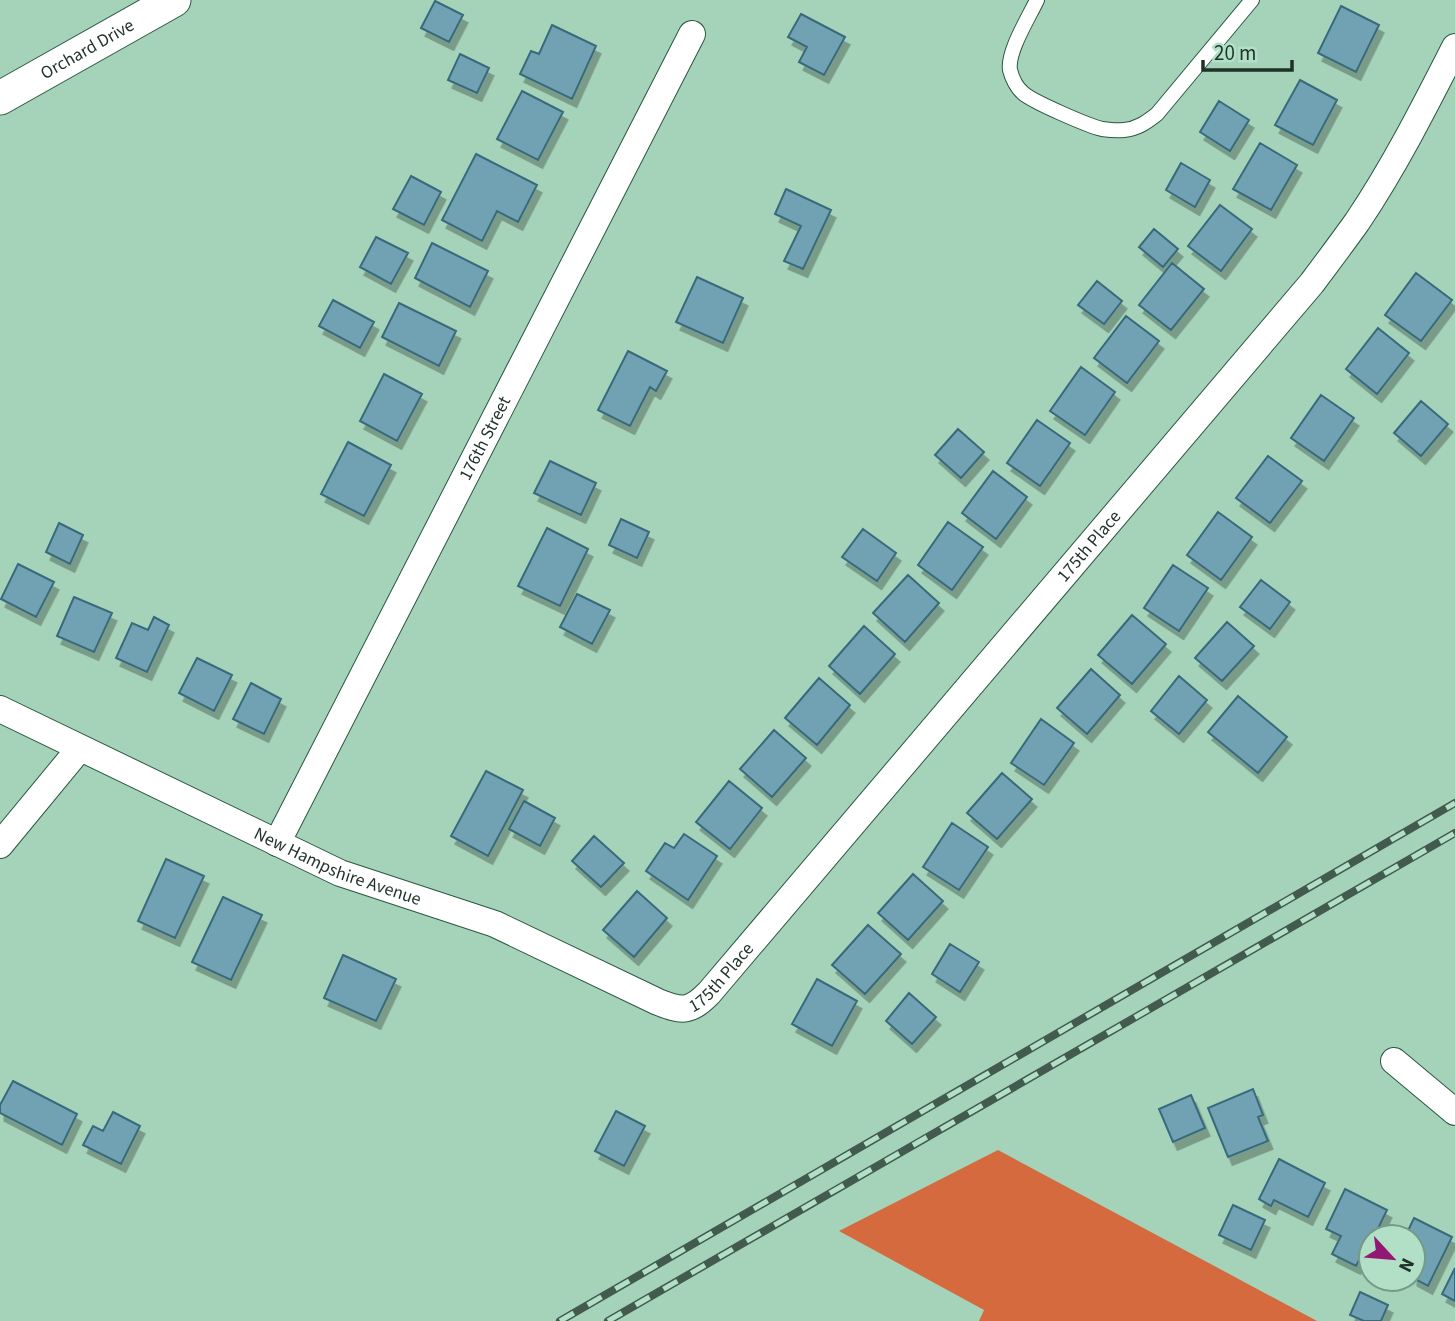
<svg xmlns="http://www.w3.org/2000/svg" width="1455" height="1321" font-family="'Source Sans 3',sans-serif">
  <defs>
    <filter id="shadow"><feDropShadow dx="4.5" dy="8" stdDeviation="0" flood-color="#0004"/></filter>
  </defs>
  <rect width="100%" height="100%" fill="#a5d3ba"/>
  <path fill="#d56a3f" d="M 998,1150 L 1317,1321 L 979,1321 L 984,1310 L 839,1231 Z"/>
  <path fill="#70a2b4" stroke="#396a7b" stroke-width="2" filter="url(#shadow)" d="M 435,1 L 463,15 L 449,42 L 421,28 Z
    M 1341,6 L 1379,25 L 1356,72 L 1318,53 Z
    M 801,14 L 845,37 L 824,75 L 799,62 L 807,47 L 788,37 Z
    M 552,25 L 596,46 L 572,99 L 520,74 L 531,51 L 539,54 Z
    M 460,54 L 489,68 L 477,93 L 448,80 Z
    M 1300,80 L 1337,100 L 1313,145 L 1275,125 Z
    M 522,91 L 563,112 L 538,160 L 497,139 Z
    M 1219,101 L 1249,120 L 1230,151 L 1200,132 Z
    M 1260,143 L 1297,165 L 1271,210 L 1233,189 Z
    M 476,154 L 537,185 L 518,222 L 497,211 L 482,241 L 442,220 Z
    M 1181,163 L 1210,180 L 1195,207 L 1166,190 Z
    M 411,176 L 441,192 L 424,225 L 393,209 Z
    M 786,189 L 831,210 L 803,269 L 784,261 L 801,226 L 775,214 Z
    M 1220,205 L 1252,229 L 1221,271 L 1188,246 Z
    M 1154,229 L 1178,249 L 1163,267 L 1139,247 Z
    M 376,237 L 408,253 L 391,284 L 360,267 Z
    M 432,243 L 488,271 L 470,307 L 415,278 Z
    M 1172,263 L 1204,289 L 1171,330 L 1139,305 Z
    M 1416,273 L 1452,300 L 1421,341 L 1385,315 Z
    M 697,277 L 743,298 L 723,343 L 676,322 Z
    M 1097,281 L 1122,301 L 1104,324 L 1078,305 Z
    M 333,300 L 374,322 L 360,348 L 319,326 Z
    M 399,303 L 456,331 L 439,366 L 382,337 Z
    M 1126,316 L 1159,341 L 1127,383 L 1094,358 Z
    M 1378,328 L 1409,353 L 1377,394 L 1346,369 Z
    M 628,351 L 667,371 L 656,391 L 650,387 L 630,426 L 598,410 Z
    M 1081,367 L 1115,392 L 1085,435 L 1050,411 Z
    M 384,374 L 422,394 L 397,441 L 360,421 Z
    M 1321,395 L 1354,418 L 1324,461 L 1291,438 Z
    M 1421,401 L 1448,424 L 1421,456 L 1394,433 Z
    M 1037,420 L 1070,443 L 1040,486 L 1007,463 Z
    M 958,429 L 984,452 L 961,478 L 935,455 Z
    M 348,442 L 391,465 L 364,516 L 321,494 Z
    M 1268,456 L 1302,481 L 1270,523 L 1236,498 Z
    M 550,461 L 596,483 L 581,515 L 534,493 Z
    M 993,471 L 1027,497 L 996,539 L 962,513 Z
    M 1218,512 L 1252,537 L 1221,580 L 1187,555 Z
    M 621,519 L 649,532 L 637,558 L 609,545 Z
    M 948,522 L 983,547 L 952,590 L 918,565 Z
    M 59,523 L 83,535 L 70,564 L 46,552 Z
    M 547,528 L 588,549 L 560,606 L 518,586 Z
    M 863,529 L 896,553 L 877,581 L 842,557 Z
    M 18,564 L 54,582 L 36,617 L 1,599 Z
    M 1173,565 L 1208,588 L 1179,631 L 1144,608 Z
    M 908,575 L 939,603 L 905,642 L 873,613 Z
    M 1261,580 L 1290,602 L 1270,629 L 1240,607 Z
    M 577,594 L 610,610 L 592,644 L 560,627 Z
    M 74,597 L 112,613 L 94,652 L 57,636 Z
    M 1132,615 L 1166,644 L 1132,684 L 1098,655 Z
    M 154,617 L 169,625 L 147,672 L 116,658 L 132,623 L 148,630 Z
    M 1227,622 L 1254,646 L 1222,681 L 1195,658 Z
    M 864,626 L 895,654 L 860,694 L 829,666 Z
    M 197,658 L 232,675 L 214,711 L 179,693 Z
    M 1091,669 L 1120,695 L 1087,734 L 1057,708 Z
    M 1179,676 L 1207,700 L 1179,734 L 1151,711 Z
    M 819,678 L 850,705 L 817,745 L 785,718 Z
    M 251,683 L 281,699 L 264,734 L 233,719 Z
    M 1238,696 L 1287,737 L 1258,773 L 1208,732 Z
    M 1041,719 L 1074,743 L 1044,785 L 1011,763 Z
    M 774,730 L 806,758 L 772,797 L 740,769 Z
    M 486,771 L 523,790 L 488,856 L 451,836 Z
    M 1002,773 L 1032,799 L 997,839 L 967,813 Z
    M 729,781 L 762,808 L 730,849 L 696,822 Z
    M 524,801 L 555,818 L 540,846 L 509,829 Z
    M 952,823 L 988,847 L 959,890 L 923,867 Z
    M 684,834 L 717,856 L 688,900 L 646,871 L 665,843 L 674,848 Z
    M 594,836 L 624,863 L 601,887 L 572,861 Z
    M 166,859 L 204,876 L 175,938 L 138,921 Z
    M 913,874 L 943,901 L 908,940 L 878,913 Z
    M 637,891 L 667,918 L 634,957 L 603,930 Z
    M 223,897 L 262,915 L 231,980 L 192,962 Z
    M 868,925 L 901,954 L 865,994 L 832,965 Z
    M 950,944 L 979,962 L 960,992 L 932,974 Z
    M 343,955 L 396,979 L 376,1021 L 324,998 Z
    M 817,979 L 857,1001 L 832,1046 L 792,1024 Z
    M 909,993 L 936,1017 L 912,1044 L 886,1021 Z
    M 13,1081 L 77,1114 L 62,1145 L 0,1113 L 0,1105 Z
    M 1253,1089 L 1263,1115 L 1258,1117 L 1268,1141 L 1228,1157 L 1208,1108 Z
    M 1191,1095 L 1205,1128 L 1173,1142 L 1159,1109 Z
    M 616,1111 L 645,1126 L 624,1166 L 595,1151 Z
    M 113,1112 L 140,1126 L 121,1164 L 83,1145 L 93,1126 L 103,1131 Z
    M 1279,1159 L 1325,1183 L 1308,1217 L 1274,1200 L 1271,1206 L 1259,1199 Z
    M 1345,1189 L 1387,1210 L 1374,1237 L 1371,1237 L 1371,1242 L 1367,1249 L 1365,1248 L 1356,1266 L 1332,1254 L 1341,1236 L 1326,1229 Z
    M 1233,1205 L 1265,1220 L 1251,1250 L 1219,1235 Z
    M 1414,1218 L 1452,1237 L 1428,1286 L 1413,1278 L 1413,1237 L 1405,1237 Z
    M 1455,1268 L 1455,1301 L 1442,1294 Z
    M 1360,1292 L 1388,1305 L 1381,1321 L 1364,1321 L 1350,1315 Z"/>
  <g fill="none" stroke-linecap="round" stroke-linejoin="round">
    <g stroke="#2b5641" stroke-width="16">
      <path id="service" d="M 1037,0 C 1029,17 1007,52 1010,70 C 1012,78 1017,88 1023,93 C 1033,102 1089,126 1102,129 C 1109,130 1117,131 1124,130 C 1137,129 1147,122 1157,114 L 1252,0"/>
    </g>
    <g stroke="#2b5641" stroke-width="28">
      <g id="minor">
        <path id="s1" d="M 0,709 L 340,873 L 495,924 L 658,1002 C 683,1012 690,1012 709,993 L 1312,283 C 1327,263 1342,243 1357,222 C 1394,167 1425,106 1455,47"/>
        <path id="s2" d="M 277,843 L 692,34"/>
        <path d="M 0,845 L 80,748"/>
        <path d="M 1394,1061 L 1455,1112"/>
      </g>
    </g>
    <g stroke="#2b5641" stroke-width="35">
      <g id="tertiary">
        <path id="s3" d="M 0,98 L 174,0"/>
      </g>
    </g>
    <use href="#service" stroke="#fff" stroke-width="14"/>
    <use href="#minor" stroke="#fff" stroke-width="26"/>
    <use href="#tertiary" stroke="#fff" stroke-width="33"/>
    <g stroke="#425b4e" stroke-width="8">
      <path id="rail" d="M 560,1321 L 1455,803
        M 608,1321 L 1455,833"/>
    </g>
    <use href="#rail" stroke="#b1e0c7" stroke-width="5" stroke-dasharray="16" stroke-linecap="butt"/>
  </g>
  <g text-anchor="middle" stroke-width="6" stroke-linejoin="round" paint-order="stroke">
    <g font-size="18" fill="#1f3128" stroke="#b1e0c7">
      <text dy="6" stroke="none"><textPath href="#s3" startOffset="100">Orchard Drive</textPath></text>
      <text dy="6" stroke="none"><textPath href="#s2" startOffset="455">176th Street</textPath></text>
      <text dy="6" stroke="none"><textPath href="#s1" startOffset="1365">175th Place</textPath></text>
      <text dy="6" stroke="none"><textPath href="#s1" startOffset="373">New Hampshire Avenue</textPath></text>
      <text dy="6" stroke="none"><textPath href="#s1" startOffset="798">175th Place</textPath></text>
    </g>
  </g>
  <g transform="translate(1392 1258) rotate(116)"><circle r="33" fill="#b1e0c7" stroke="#779a87" stroke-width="2"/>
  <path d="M0-5L12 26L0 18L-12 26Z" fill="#931874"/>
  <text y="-10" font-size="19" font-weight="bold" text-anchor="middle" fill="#1f3128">N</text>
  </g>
  <path d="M1203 60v10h89v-10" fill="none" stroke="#1f3128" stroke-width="3.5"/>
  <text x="1214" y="60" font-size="21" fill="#1f3128" stroke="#b1e0c7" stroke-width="5" paint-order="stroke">20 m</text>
</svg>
